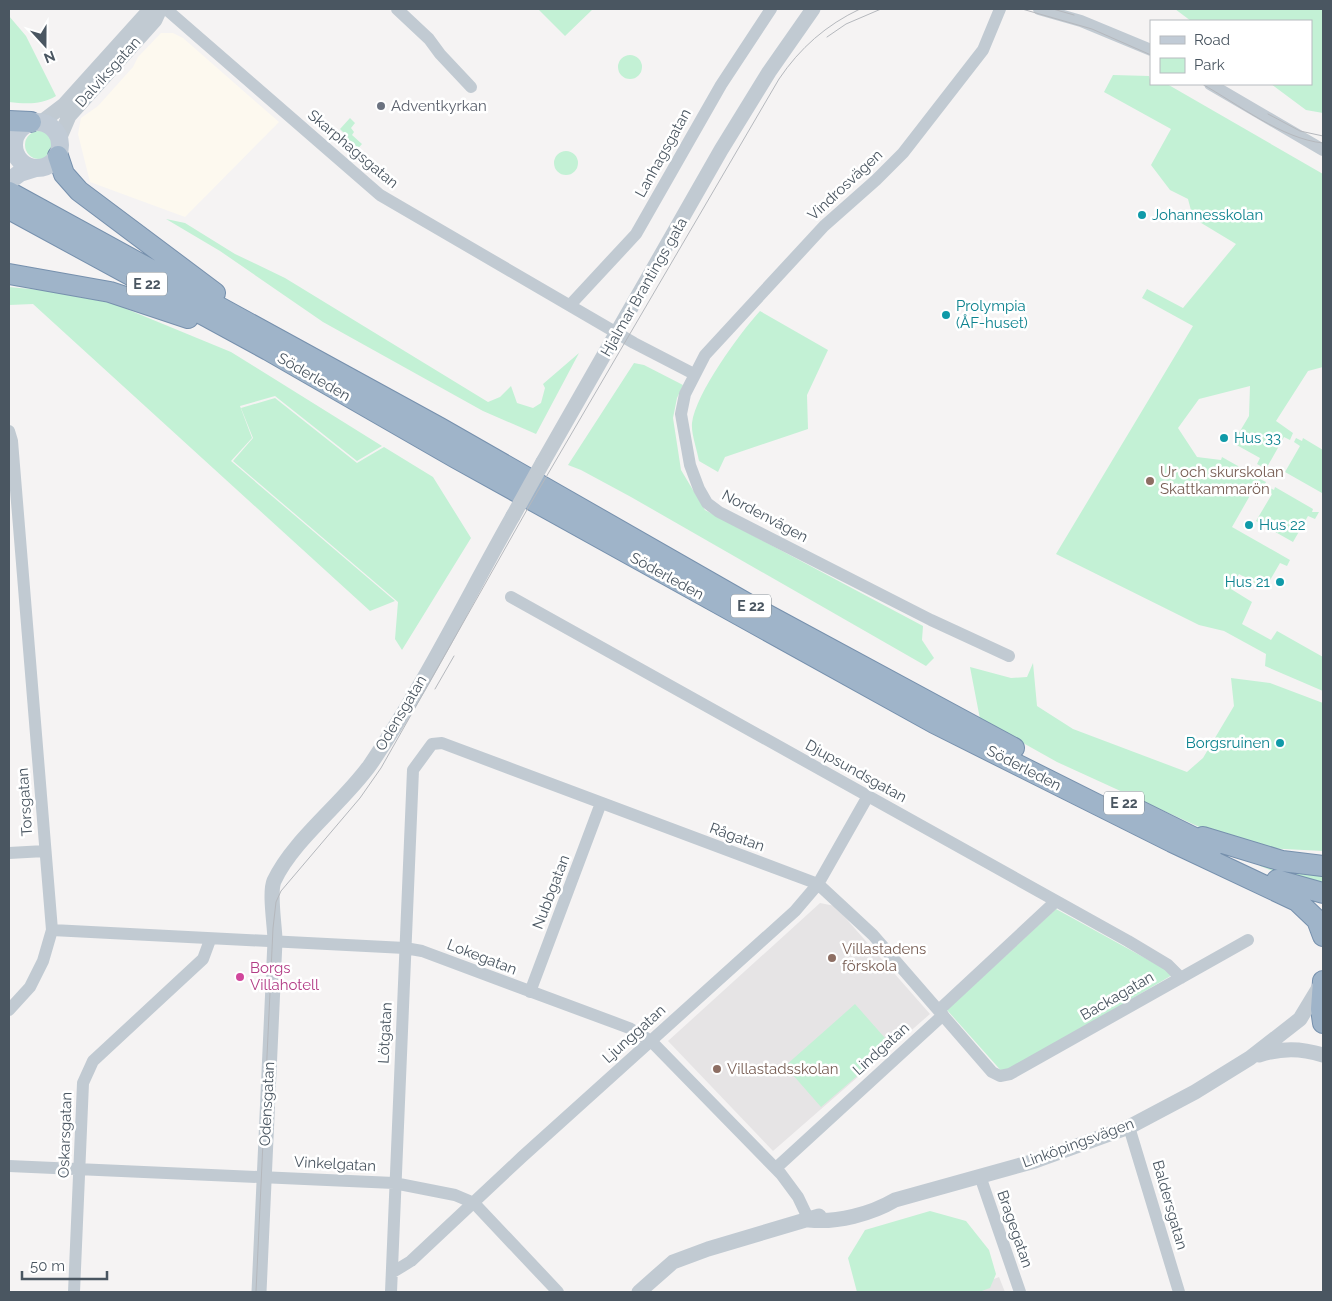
<svg xmlns="http://www.w3.org/2000/svg" width="1332" height="1301" font-family="Raleway,sans-serif">
  <rect width="100%" height="100%" fill="#f5f3f3"/>
  <path fill="#fdf9ef" d="M 161,33 L 173,33 L 183,38 L 279,122 L 185,217 L 90,182 L 78,134 L 81,118 L 98,106 L 133,67 L 138,57 Z"/>
  <path fill="#e6e4e5" d="M 820,903 L 835,906 L 930,1014 L 773,1151 L 668,1041 Z
    M 999,1277 L 1005,1292 L 961,1292 Z"/>
  <path fill="#c3f1d5" d="M 538,9 L 593,9 L 565,36 Z
    M 1175,9 L 1323,9 L 1323,113 L 1306,110 L 1271,84 L 1311,84 L 1311,21 L 1191,21 Z
    M 9,16 L 26,36 L 56,96 C 41,105 26,104 9,102 Z
    M618 67a12 12 0 1 1 24 0a12 12 0 1 1-24 0Z
    M 1113,75 L 1149,76 L 1151,84 L 1167,84 L 1323,174 L 1323,367 L 1308,371 L 1276,421 L 1293,433 L 1290,440 L 1284,437 L 1266,469 L 1257,464 L 1260,458 L 1233,443 L 1249,416 L 1250,386 L 1199,399 L 1178,428 L 1197,457 L 1221,460 L 1222,457 L 1252,474 L 1255,468 L 1263,473 L 1260,479 L 1266,482 L 1262,489 L 1256,485 L 1232,527 L 1290,560 L 1287,566 L 1280,563 L 1265,589 L 1239,574 L 1231,589 L 1252,602 L 1242,624 L 1271,640 L 1277,631 L 1323,657 L 1323,691 L 1265,666 L 1266,654 L 1224,631 L 1199,625 L 1056,554 L 1193,326 L 1142,298 L 1147,289 L 1183,308 L 1236,244 L 1193,218 L 1188,199 L 1170,190 L 1151,165 L 1171,129 L 1104,92 Z
    M 350,118 L 355,123 L 351,128 L 354,132 L 352,135 L 362,144 L 353,154 L 340,142 L 346,135 L 340,129 Z
    M25 145a14 14 0 1 1 28 0a14 14 0 1 1-28 0Z
    M554 163a12 12 0 1 1 24 0a12 12 0 1 1-24 0Z
    M 166,219 L 185,223 L 235,254 L 285,278 L 488,402 L 500,397 L 511,386 L 517,403 L 533,408 L 541,403 L 545,388 L 543,384 L 579,353 L 536,434 L 483,411 L 323,322 L 220,251 Z
    M 9,287 L 41,290 L 112,303 L 231,352 L 382,446 L 357,461 L 275,396 L 240,406 L 252,438 L 231,461 L 395,601 L 370,611 L 33,304 L 9,305 Z
    M 760,311 L 828,350 L 807,395 L 808,429 L 725,457 L 718,472 L 699,461 C 697,449 691,434 692,423 C 696,393 739,334 760,311 Z
    M 634,363 L 644,365 L 683,385 L 677,398 L 673,418 L 681,470 L 705,510 L 923,626 L 922,640 L 934,658 L 926,666 L 631,497 L 581,470 L 568,465 Z
    M 275,398 L 357,463 L 384,447 L 433,477 L 471,538 L 402,650 L 395,639 L 398,602 L 233,461 L 253,438 L 241,408 Z
    M 1296,438 L 1302,441 L 1303,438 L 1323,450 L 1322,493 L 1285,472 L 1300,446 L 1294,442 Z
    M 1269,484 L 1270,488 L 1274,490 L 1275,487 L 1313,509 L 1312,512 L 1319,512 L 1315,519 L 1308,516 L 1293,542 L 1256,521 L 1272,494 L 1265,490 Z
    M 1033,663 L 1037,706 L 1073,729 L 1187,772 L 1203,758 L 1234,706 L 1231,678 L 1270,683 L 1323,703 L 1323,851 L 1243,847 L 1057,762 L 980,719 L 970,667 L 1011,678 L 1027,677 Z
    M 1256,861 L 1323,871 L 1323,886 L 1297,881 L 1260,866 Z
    M 1056,909 L 1174,974 L 1004,1074 L 947,1010 Z
    M 855,1004 L 892,1046 L 821,1107 L 785,1066 Z
    M 930,1211 L 966,1221 L 989,1250 L 996,1274 L 990,1288 L 979,1292 L 857,1292 L 848,1258 L 865,1230 Z"/>
  <g fill="none" stroke-linecap="round" stroke-linejoin="round">
    <g stroke="#7690ad" stroke-width="22">
      <path id="trunk" d="M 9,121 L 31,122
        M 58,156 L 64,174 L 79,191 L 215,293
        M 9,192 L 440,428 L 762,612 L 1014,748
        M 9,209 L 268,350 L 456,458 L 934,723 L 1172,842 L 1297,901 L 1317,920 L 1323,936
        M 9,274 L 110,292 L 188,318
        M 1134,808 L 1213,847
        M 1203,837 L 1282,861 L 1323,866
        M 1277,880 L 1323,893
        M 1323,981 L 1321,1009 L 1323,1023"/>
    </g>
    <path stroke="#c1cad2" stroke-width="12" d="M 166,9 L 380,195 L 634,343 L 694,374
      M 397,9 L 429,39 L 440,54 L 471,87
      M 1000,9 L 983,50 L 903,153 L 876,180 L 824,226 L 705,355 L 685,394 L 681,414 L 690,465 L 699,489 L 707,503 L 719,512 L 931,620 L 1009,656
      M 1039,9 L 1081,21 L 1151,50
      M 1210,84 L 1323,150
      M 571,304 L 636,234 L 721,85 L 771,9
      M 9,431 L 12,441 L 52,930 L 43,961 L 30,987 L 9,1010
      M 511,597 L 1128,941 L 1168,965 L 1181,978
      M 9,853 L 45,851
      M 52,930 L 405,948 L 422,951 L 629,1028 L 651,1041 L 781,1174 L 798,1197 L 809,1220
      M 530,992 L 601,803
      M 939,1010 L 1055,902
      M 1129,1127 L 1179,1292
      M 9,1166 L 394,1183 L 455,1195 L 474,1203 L 558,1292
      M 776,1168 L 943,1015
      M 980,1176 L 1020,1292
      M 393,1272 L 411,1261 L 522,1157 L 795,911 L 818,884 L 868,796
      M 74,1292 L 83,1083 L 93,1061 L 203,959 L 210,940
      M 391,1292 L 413,770 L 432,744 L 442,743 L 818,884 L 873,935 L 992,1072 L 1000,1076 L 1010,1074 L 1248,940"/>
    <path stroke="#c1cad2" stroke-width="15" d="M 43,121 L 64,105 L 147,13 L 154,9
      M 60,137 L 69,116 L 155,20 L 160,9
      M 543,462 L 721,150 L 769,72 L 813,9
      M 1259,1055 C 1282,1048 1300,1048 1323,1055
      M 809,1220 C 837,1223 871,1214 895,1200 L 1035,1161 L 1129,1127 L 1195,1092 L 1250,1058 L 1300,1019 L 1320,986
      M 259,1292 L 275,941 C 275,927 269,893 274,881 C 293,840 343,803 370,765 C 424,686 466,599 513,516
      M 639,1292 L 673,1262 L 708,1249 L 819,1216"/>
    <path stroke="#c1cbd6" stroke-width="18" d="M14 145a23 23 0 1 1 46 0a23 23 0 1 1-46 0Z
      M 9,181 L 20,173 L 36,168"/>
    <use href="#trunk" stroke="#9fb4c9" stroke-width="20"/>
    <path stroke="#b5b8bd" stroke-width="1" d="M 1022,9 L 1092,29 L 1151,55
      M 1053,9 L 1074,15
      M 827,37 L 846,24 L 881,9
      M 1202,84 C 1238,104 1282,139 1323,143
      M 1268,114 L 1300,131 L 1323,136
      M 435,689 L 454,656
      M 256,1292 L 273,928 L 276,902 L 281,891 L 360,798 L 381,768 L 528,508 L 779,79 C 800,48 826,25 860,9"/>
    <path stroke="#c1cad2" stroke-width="15" d="M 513,516 L 543,462"/>
  </g>
  <circle fill="#6b7280" stroke="#fff" stroke-width="2" cx="381" cy="106" r="5"/>
  <g fill="#0f9aa8" stroke="#fff" stroke-width="2">
    <circle cx="1142" cy="215" r="5"/>
    <circle cx="946" cy="315" r="5"/>
    <circle cx="1224" cy="438" r="5"/>
    <circle cx="1249" cy="525" r="5"/>
    <circle cx="1280" cy="582" r="5"/>
    <circle cx="1280" cy="743" r="5"/>
  </g>
  <g fill="#8d6e63" stroke="#fff" stroke-width="2">
    <circle cx="1150" cy="481" r="5"/>
    <circle cx="832" cy="958" r="5"/>
    <circle cx="717" cy="1069" r="5"/>
  </g>
  <circle fill="#d1479c" stroke="#fff" stroke-width="2" cx="240" cy="977" r="5"/>
  <g text-anchor="middle" stroke-width="5" stroke-linejoin="round" paint-order="stroke">
    <g fill="#fff" stroke="#808990" stroke-width="1">
      <rect x="127" y="272.5" width="40" height="23" rx="4"/>
      <rect x="731" y="594.5" width="40" height="23" rx="4"/>
      <rect x="1104" y="791.5" width="40" height="23" rx="4"/>
    </g>
    <g font-size="14" font-weight="bold" fill="#4a5661">
      <text x="147" y="289">E 22</text>
      <text x="751" y="611">E 22</text>
      <text x="1124" y="808">E 22</text>
    </g>
    <g font-size="15" fill="#4a5661" stroke="#fff">
      <text transform="translate(108 72) rotate(-48)" y="5">Dalviksgatan</text>
      <text transform="translate(353 149) rotate(40)" y="5">Skarphagsgatan</text>
      <text transform="translate(663 153) rotate(-61)" y="5">Lanhagsgatan</text>
      <text transform="translate(845 185) rotate(-43)" y="5">Vindrosvägen</text>
      <text transform="translate(644 287) rotate(-60)" y="5">Hjalmar Brantings gata</text>
      <text transform="translate(314 377) rotate(30)" y="5">Söderleden</text>
      <text transform="translate(765 516) rotate(28)" y="5">Nordenvägen</text>
      <text transform="translate(667 576) rotate(29)" y="5">Söderleden</text>
      <text transform="translate(401 713) rotate(-59)" y="5">Odensgatan</text>
      <text transform="translate(1024 768) rotate(27)" y="5">Söderleden</text>
      <text transform="translate(856 771) rotate(29)" y="5">Djupsundsgatan</text>
      <text transform="translate(25 802) rotate(-94)" y="5">Torsgatan</text>
      <text transform="translate(737 837) rotate(20)" y="5">Rågatan</text>
      <text transform="translate(551 892) rotate(-69)" y="5">Nubbgatan</text>
      <text transform="translate(482 957) rotate(21)" y="5">Lokegatan</text>
      <text transform="translate(1117 996) rotate(-30)" y="5">Backagatan</text>
      <text transform="translate(385 1033) rotate(-87)" y="5">Lötgatan</text>
      <text transform="translate(634 1034) rotate(-42)" y="5">Ljunggatan</text>
      <text transform="translate(881 1049) rotate(-42)" y="5">Lindgatan</text>
      <text transform="translate(267 1104) rotate(-87)" y="5">Odensgatan</text>
      <text transform="translate(65 1135) rotate(-88)" y="5">Oskarsgatan</text>
      <text transform="translate(1078 1143) rotate(-20)" y="5">Linköpingsvägen</text>
      <text transform="translate(335 1164) rotate(3)" y="5">Vinkelgatan</text>
      <text transform="translate(1170 1205) rotate(74)" y="5">Baldersgatan</text>
      <text transform="translate(1015 1229) rotate(71)" y="5">Bragegatan</text>
    </g>
    <g font-size="15" fill="#5b616d" stroke="#fff" text-anchor="start">
      <text x="391" y="111">Adventkyrkan</text>
    </g>
    <g font-size="15" fill="#0d838f" stroke="#fff" text-anchor="start">
      <text x="1152" y="220">Johannesskolan</text>
      <text x="956" y="311">Prolympia<tspan x="956" dy="17">(ÅF-huset)</tspan></text>
      <text x="1234" y="443">Hus 33</text>
      <text x="1259" y="530">Hus 22</text>
      <text x="1270" y="587" text-anchor="end">Hus 21</text>
      <text x="1270" y="748" text-anchor="end">Borgsruinen</text>
    </g>
    <g font-size="15" fill="#785e54" stroke="#fff" text-anchor="start">
      <text x="1160" y="477">Ur och skurskolan<tspan x="1160" dy="17">Skattkammarön</tspan></text>
      <text x="842" y="954">Villastadens<tspan x="842" dy="17">förskola</tspan></text>
      <text x="727" y="1074">Villastadsskolan</text>
    </g>
    <g font-size="15" fill="#b23c85" stroke="#fff" text-anchor="start">
      <text x="250" y="973">Borgs<tspan x="250" dy="17">Villahotell</tspan></text>
    </g>
  </g>
  <rect width="1332" height="1301" fill="none" stroke="#4a5661" stroke-width="20"/>
  <rect x="1150" y="20" width="162" height="65" fill="#ffffff" stroke="#b7bbc0"/>
  <rect x="1160" y="36" width="25" height="8" fill="#c1cbd6" stroke="#b7bbc0"/>
  <text x="1194" y="45" font-size="15" fill="#4a5661">Road</text>
  <rect x="1160" y="58" width="25" height="15" fill="#c3f1d5" stroke="#b7bbc0"/>
  <text x="1194" y="70" font-size="15" fill="#4a5661">Park</text>
  <g transform="translate(45 45) rotate(159)" stroke="#ffffff" stroke-width="4" paint-order="stroke">
  <path d="M0-4L9 19L0 12L-9 19Z" fill="#4a5661"/>
  <text y="-8" font-size="14" font-weight="bold" text-anchor="middle" fill="#4a5661">N</text>
  </g>
  <path d="M22 1271v8h85v-8" fill="none" stroke="#4a5661" stroke-width="2.5"/>
  <text x="30" y="1271" font-size="15" fill="#4a5661" stroke="#ffffff" stroke-width="4" paint-order="stroke">50 m</text>
</svg>
